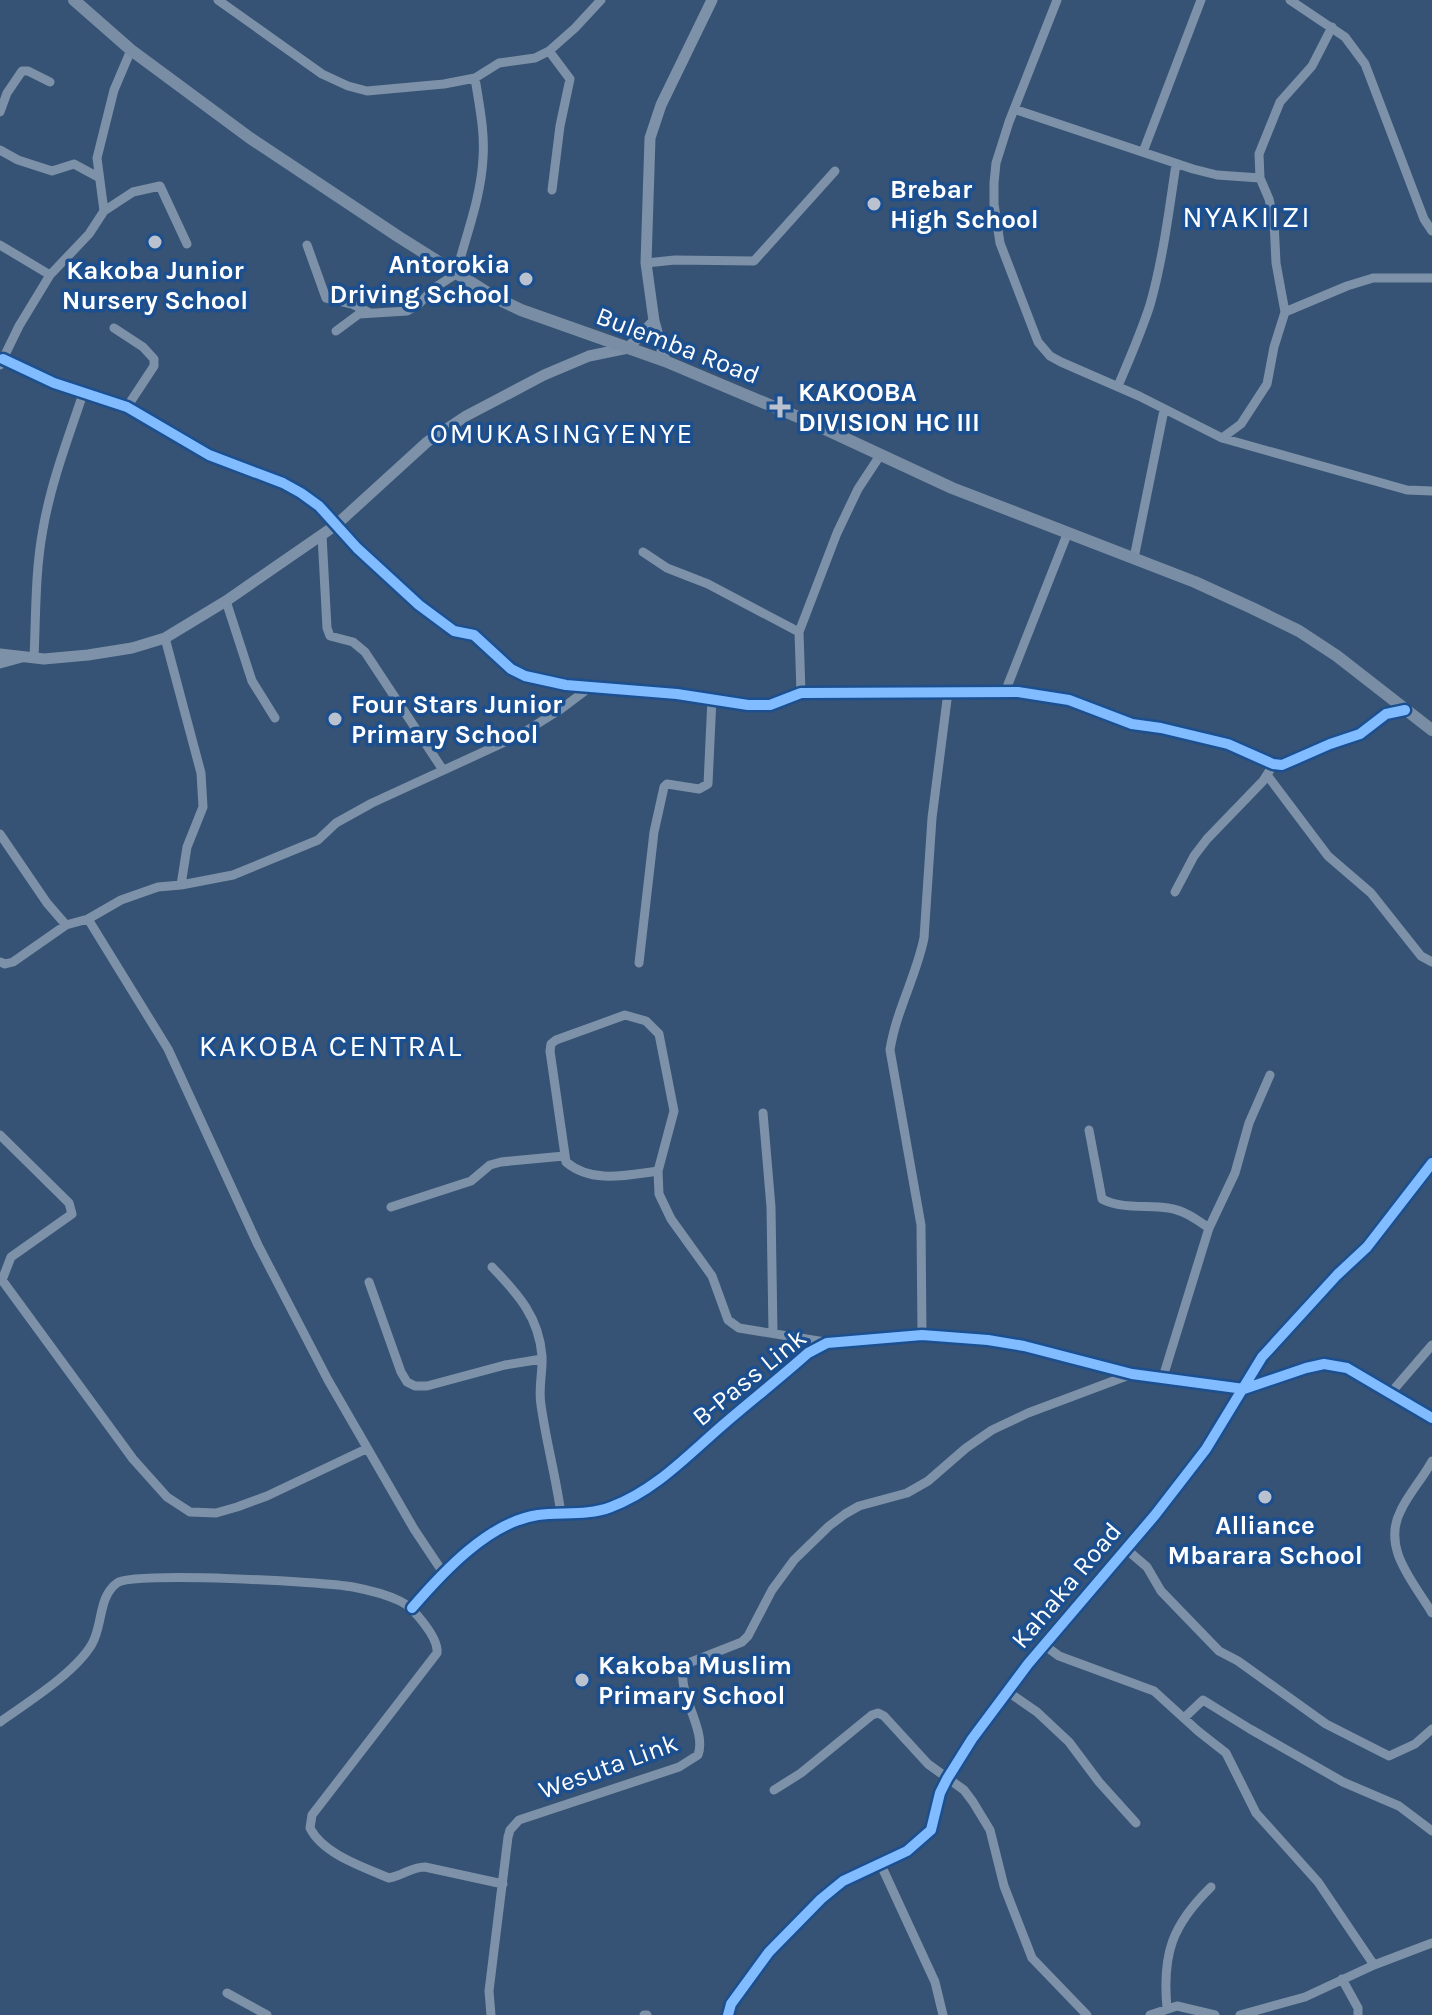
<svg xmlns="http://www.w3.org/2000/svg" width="1432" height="2015" font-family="Karla,sans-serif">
  <rect width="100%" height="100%" fill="#365274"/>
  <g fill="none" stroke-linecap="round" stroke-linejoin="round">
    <path stroke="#7d92a8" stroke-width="9" d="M 218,0 L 322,74 L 348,86 L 367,91 L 444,84 L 475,78 L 499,63 L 535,58 L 549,51 L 575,28 L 601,0
      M 1057,0 L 1009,122 L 996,163 L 994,183 L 994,204 L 1000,243 L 1038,342 L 1050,356 L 1061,362 L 1139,396 L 1222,438 L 1407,490 L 1432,491
      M 1290,0 L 1345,37 L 1365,64 L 1424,219 L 1432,231
      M 549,51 L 570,79 L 560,126 L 552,190
      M 1014,109 L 1193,169 L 1217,175 L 1260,178
      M 0,112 L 7,93 L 22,71 L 28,71 L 50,82
      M 0,150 L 18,160 L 52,171 L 74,164 L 98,177
      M 1143,152 L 1201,0
      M 104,211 L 97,158 L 114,90 L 131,50
      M 0,245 L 50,275
      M 307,245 L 326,298 L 352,304 L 368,312
      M 646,263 L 675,260 L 754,261 L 835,171
      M 1285,312 L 1347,286 L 1373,278 L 1432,278
      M 114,328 L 143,347 L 154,359 L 154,366 L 127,407
      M 336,331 L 359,314 L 407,311 L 418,305 L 434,288 L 456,274 C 466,235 481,198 483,158 C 485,131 479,104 475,78
      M 3,359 L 54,383 L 127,407 L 209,455 L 283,483 L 301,493 L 319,506 L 357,548 L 419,605 L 454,631 L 474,635 L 511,669 L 525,676 L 566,685 L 677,694 L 748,705 L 770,705 L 801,693 L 1018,692 L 1069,700 L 1132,724 L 1161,728 L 1228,744 L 1273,764 L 1282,765 L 1330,744 L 1360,734 L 1386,714 L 1405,710
      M 0,365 L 19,326 L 50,275 L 89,234 L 104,211 L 133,192 L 160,186 L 187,244
      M 1118,386 C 1129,360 1141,333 1150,305 C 1163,259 1169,211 1176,164
      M 1222,438 L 1241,424 L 1267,384 L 1274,347 L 1285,312 L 1276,263 L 1274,221 L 1269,199 L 1260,178 L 1259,154 L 1280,102 L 1312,66 L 1332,27
      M 322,535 L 327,628 L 330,636 L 353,642 L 365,652 L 443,770
      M 643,552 L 667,568 L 708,584 L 799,632
      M 1134,558 L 1164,410
      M 226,601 L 252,681 L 275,718
      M 165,638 L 201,773 L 203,807 L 187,847 L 181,885
      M 34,658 C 36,615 35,572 43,529 C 51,483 68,438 83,394
      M 0,664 L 22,658
      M 1005,692 L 1068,532
      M 801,693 L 799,632 L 837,533 L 858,489 L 881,454
      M 1267,775 L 1328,856 L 1371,893 L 1421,956 L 1432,962
      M 0,834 L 47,903 L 66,925 L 88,919 L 168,1049 L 258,1245 L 328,1380 L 414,1529 L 444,1574
      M 1175,892 L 1194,856 L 1207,839 L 1263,781 L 1270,770
      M 88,919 L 121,900 L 158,887 L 181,885 L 233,875 L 318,840 L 336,823 L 372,803 L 518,736 L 561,709 L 589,688
      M 0,962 L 5,964 L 13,962 L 66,925
      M 639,963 L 654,832 L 664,787 L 667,784 L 699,789 L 708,784 L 712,698
      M 763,1113 L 771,1207 L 773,1333
      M 1089,1130 L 1102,1199 C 1120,1209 1147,1205 1168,1208 C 1184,1210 1196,1219 1209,1228
      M 0,1135 L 69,1203 L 72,1214 L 11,1257 L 2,1280 L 133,1459 L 167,1497 L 190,1512 L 216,1513 L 237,1507 L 267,1496 L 366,1449
      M 658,1171 C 627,1175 592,1184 566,1162 L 550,1051 L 551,1044 L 556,1040 L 625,1015 L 646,1021 L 659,1034 L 674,1111 L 658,1171 L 659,1194 L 671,1219 L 712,1276 L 728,1320 L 739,1328 L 825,1342
      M 391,1207 L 471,1181 L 490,1165 L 501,1162 L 564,1156
      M 492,1267 C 518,1294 539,1317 542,1356 C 543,1372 538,1388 541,1405 C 546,1441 556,1477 561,1514
      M 369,1282 L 401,1372 L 407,1382 L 415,1386 L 427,1386 L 505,1365 L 542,1359
      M 922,1335 L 921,1225 L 890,1050 C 896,1011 916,977 924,938 L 932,818 L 948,692
      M 1163,1377 L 1209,1228 L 1235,1173 L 1249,1123 L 1270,1075
      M 1389,1395 L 1432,1345
      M 1432,1461 C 1423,1478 1409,1493 1401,1510 C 1381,1548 1413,1581 1432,1613
      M 1126,1549 L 1147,1567 L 1161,1591 L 1219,1651 L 1238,1661 L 1326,1724 L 1389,1756 L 1415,1744 L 1432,1729
      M 412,1608 C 443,1572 489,1522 538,1515 C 562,1512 588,1516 611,1507 C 655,1491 689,1454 724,1424 C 752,1400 781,1377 808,1353 L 827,1343 L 922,1335 L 988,1340 L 1024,1346 L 1132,1374 L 1244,1389 L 1306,1368 L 1324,1364 L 1347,1368 L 1432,1418
      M 1044,1645 L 1059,1656 L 1154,1691 L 1198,1731 L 1226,1753 L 1256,1813 L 1318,1882 L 1374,1965
      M 1008,1692 L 1037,1712 L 1069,1742 L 1099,1782 L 1136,1823
      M 1184,1718 L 1203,1700 L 1250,1729 L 1343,1782 L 1399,1806 L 1432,1831
      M 0,1722 C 28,1702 75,1673 92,1644 C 103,1625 98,1597 117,1583 C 134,1571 324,1582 353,1587 C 369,1590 385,1594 400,1601 C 413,1607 439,1638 437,1653 L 312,1815 L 310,1828 C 323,1854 363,1867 389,1878 C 402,1876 411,1867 425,1867 L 503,1884
      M 774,1790 L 801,1773 L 872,1715 L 878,1713 L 884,1716 L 928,1764 L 964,1790 L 973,1802 L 990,1830 L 1004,1886 L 1032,1958 L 1087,2015
      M 881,1865 L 935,1982 L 943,2015
      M 1342,1979 L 1358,2008 L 1358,2015
      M 227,1993 L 267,2015
      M 1167,2008 C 1162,1954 1172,1925 1211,1887
      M 491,2015 L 489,1991 L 508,1837 L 510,1830 L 519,1820 L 679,1767 L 698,1755 C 707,1731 679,1697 683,1670 L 691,1662 L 742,1642 L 748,1636 L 772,1590 L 794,1560 L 829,1526 L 845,1514 L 859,1506 L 907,1493 L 928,1481 L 966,1448 L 992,1430 L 1028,1413 L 1132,1374
      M 644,2015 L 647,2015
      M 728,2015 L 731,2004 L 769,1952 L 821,1899 L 843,1881 L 907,1851 L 931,1830 L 940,1793 L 947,1779 L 972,1739 L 1028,1664 L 1155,1515 L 1206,1449 L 1262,1357 L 1337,1275 L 1367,1247 L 1432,1163
      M 1150,2015 L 1177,2006 L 1215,2015
      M 1240,2015 L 1305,1997 L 1374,1965 L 1432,1943"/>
    <path stroke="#7d92a8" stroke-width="11" d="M 665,361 L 654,321 L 646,263 L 650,138 L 661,105 L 712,0
      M 0,654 L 44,659 L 88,655 L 132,648 L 165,638 L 226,601 L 336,525 L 427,442 L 466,416 L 544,375 L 589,356 L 628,348 L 654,321"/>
    <path stroke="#798da4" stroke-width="12" d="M 74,0 L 131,50 L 250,138 L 399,237 L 496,298 L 521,310 L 665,361 L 810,422 L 952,488 L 1195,582 L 1252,608 L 1299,631 L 1337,656 L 1432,730"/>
    <g stroke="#1b4f8f" stroke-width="15">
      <path id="cycleway" d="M 3,359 L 54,383 L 127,407 L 209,455 L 283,483 L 301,493 L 319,506 L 357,548 L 419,605 L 454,631 L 474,635 L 511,669 L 525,676 L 566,685 L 677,694 L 748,705 L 770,705 L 801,693 L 1018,692 L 1069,700 L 1132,724 L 1161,728 L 1228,744 L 1273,764 L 1282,765 L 1330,744 L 1360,734 L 1386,714 L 1405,710
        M 412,1608 C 443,1572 489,1522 538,1515 C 562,1512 588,1516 611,1507 C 655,1491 689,1454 724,1424 C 752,1400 781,1377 808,1353 L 827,1343 L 922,1335 L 988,1340 L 1024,1346 L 1132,1374 L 1244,1389 L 1306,1368 L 1324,1364 L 1347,1368 L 1432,1418
        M 728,2015 L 731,2004 L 769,1952 L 821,1899 L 843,1881 L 907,1851 L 931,1830 L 940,1793 L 947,1779 L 972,1739 L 1028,1664 L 1155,1515 L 1206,1449 L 1262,1357 L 1337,1275 L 1367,1247 L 1432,1163"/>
    </g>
    <use href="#cycleway" stroke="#80bcff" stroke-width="10"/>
  </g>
  <g fill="#b9c2ce" stroke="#1b4f8f" stroke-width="3">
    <circle cx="874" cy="204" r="8"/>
    <circle cx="155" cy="242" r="8"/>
    <circle cx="526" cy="279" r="8"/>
    <path d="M776 395h8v8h8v8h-8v8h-8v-8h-8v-8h8z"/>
    <circle cx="335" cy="719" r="8"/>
    <circle cx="1265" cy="1497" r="8"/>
    <circle cx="582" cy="1680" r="8"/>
  </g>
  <g text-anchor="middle" stroke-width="7" stroke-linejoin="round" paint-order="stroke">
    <g font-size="26" font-weight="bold" fill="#fff" stroke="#1b4f8f" text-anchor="start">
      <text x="890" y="198">Brebar<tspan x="890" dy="30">High School</tspan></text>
      <text x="510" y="273" text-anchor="end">Antorokia<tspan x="510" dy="30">Driving School</tspan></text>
      <text x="155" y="279" text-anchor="middle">Kakoba Junior<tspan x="155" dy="30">Nursery School</tspan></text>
      <text x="798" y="401">KAKOOBA<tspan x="798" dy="30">DIVISION HC III</tspan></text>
      <text x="351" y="713">Four Stars Junior<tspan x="351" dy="30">Primary School</tspan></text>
      <text x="1265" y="1534" text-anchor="middle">Alliance<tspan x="1265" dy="30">Mbarara School</tspan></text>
      <text x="598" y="1674">Kakoba Muslim<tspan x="598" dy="30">Primary School</tspan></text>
    </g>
    <g font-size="26" fill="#fff" stroke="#1b4f8f">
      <text transform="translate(678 345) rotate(21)" y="9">Bulemba Road</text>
      <text transform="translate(749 1377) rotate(-39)" y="9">B-Pass Link</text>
      <text transform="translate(1066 1585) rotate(-50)" y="9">Kahaka Road</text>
      <text transform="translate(608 1766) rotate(-20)" y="9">Wesuta Link</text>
    </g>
    <g font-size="28" letter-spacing="2" fill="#fff" stroke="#1b4f8f">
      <text x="562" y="443">OMUKASINGYENYE</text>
    </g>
    <g font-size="30" letter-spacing="2" fill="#fff" stroke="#1b4f8f">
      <text x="1247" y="227">NYAKIIZI</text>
      <text x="331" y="1056">KAKOBA CENTRAL</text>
    </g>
  </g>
</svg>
